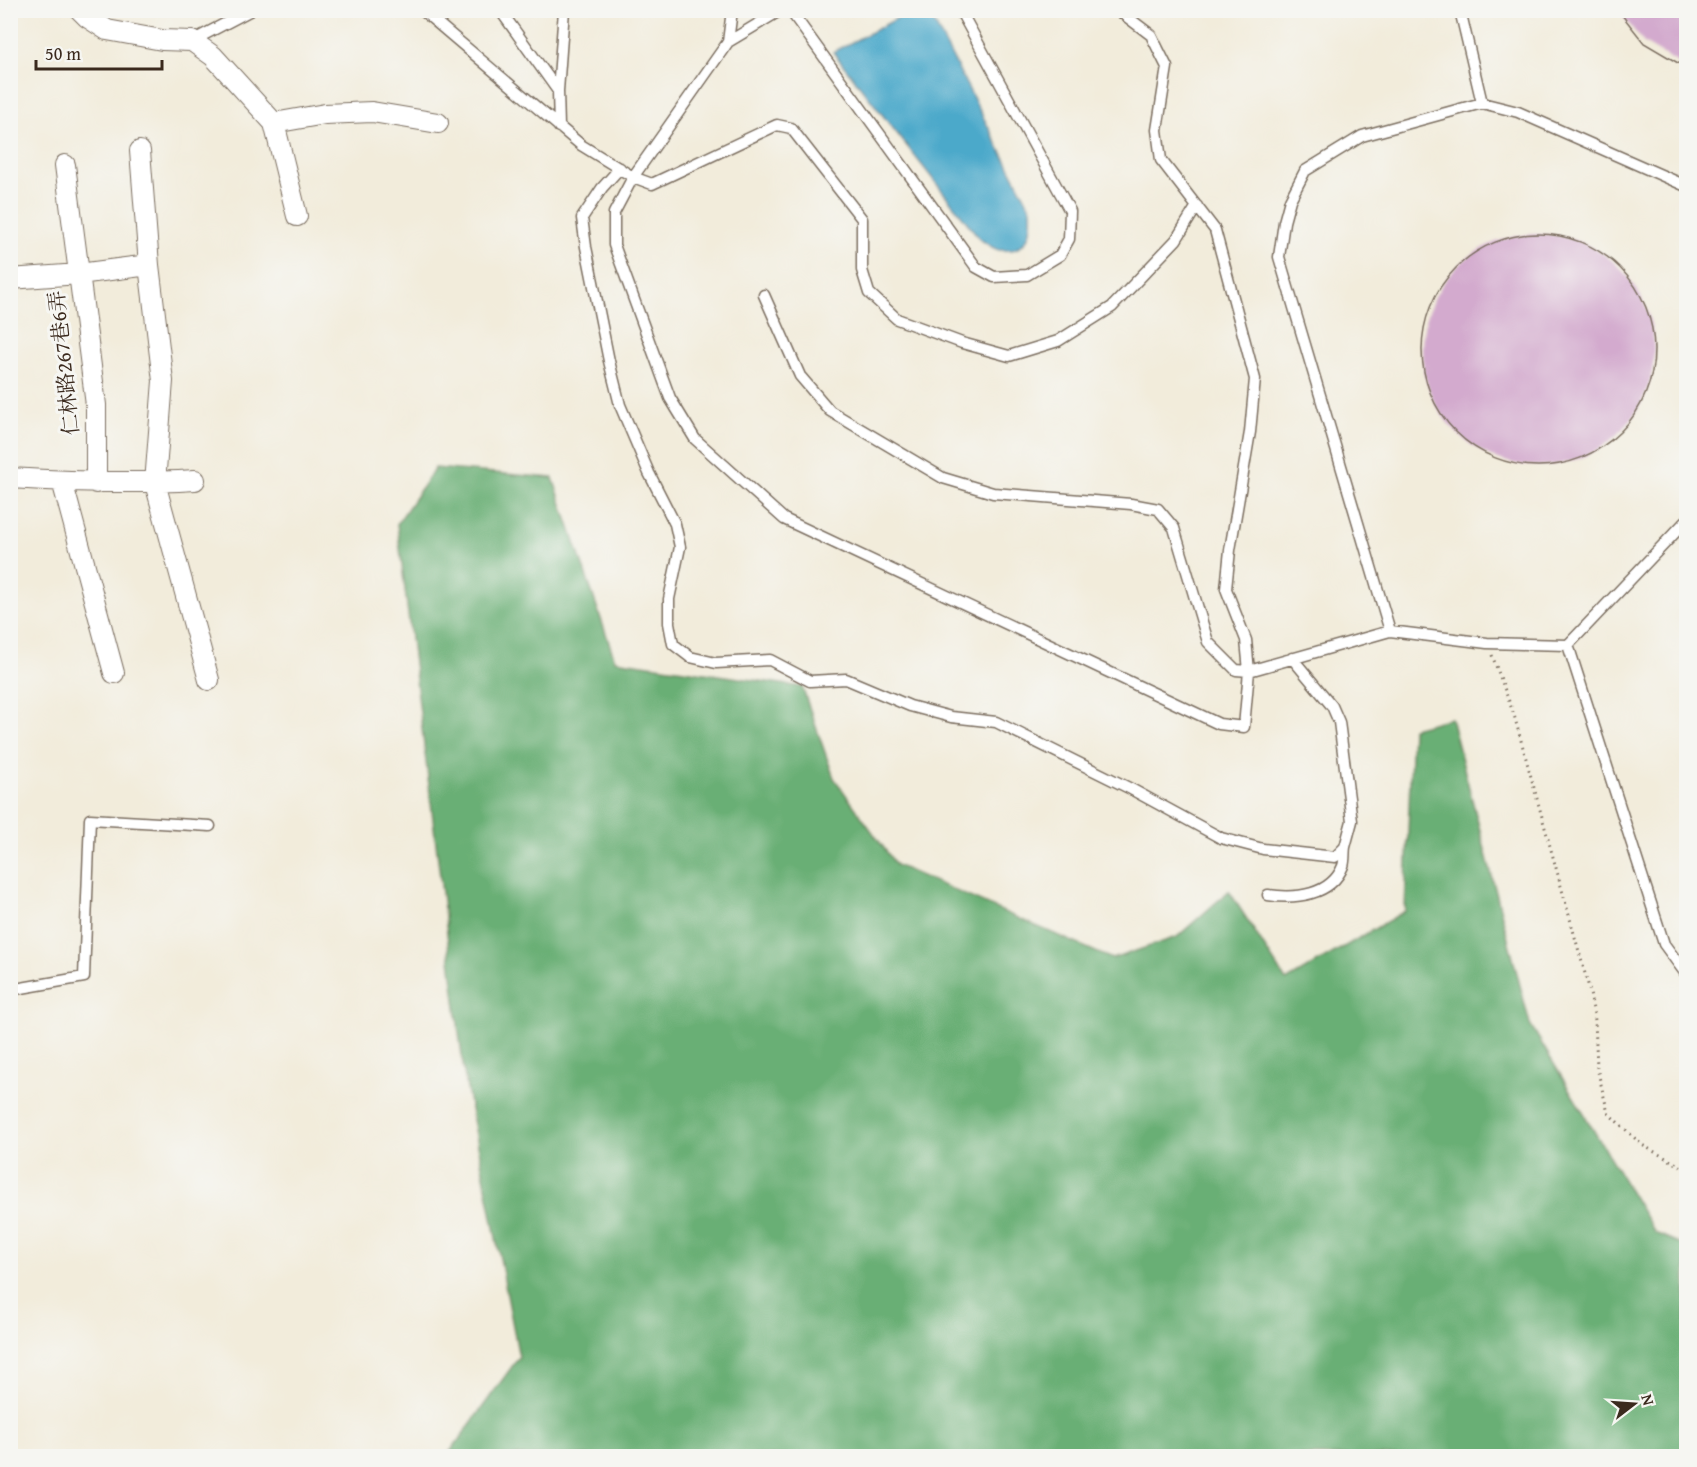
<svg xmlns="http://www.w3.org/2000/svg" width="1697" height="1467" font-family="'Gentium Book Plus','Noto Serif TC',serif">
  <rect width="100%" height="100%" fill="#f6f6f2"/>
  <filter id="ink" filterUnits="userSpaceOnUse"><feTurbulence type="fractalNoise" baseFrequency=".0167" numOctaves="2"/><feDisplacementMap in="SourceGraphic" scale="12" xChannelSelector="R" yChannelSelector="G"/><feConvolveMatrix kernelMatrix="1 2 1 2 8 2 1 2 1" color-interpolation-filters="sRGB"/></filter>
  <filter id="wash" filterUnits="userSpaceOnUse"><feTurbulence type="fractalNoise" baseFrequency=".008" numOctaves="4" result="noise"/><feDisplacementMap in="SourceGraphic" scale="24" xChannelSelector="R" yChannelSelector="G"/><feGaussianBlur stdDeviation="1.35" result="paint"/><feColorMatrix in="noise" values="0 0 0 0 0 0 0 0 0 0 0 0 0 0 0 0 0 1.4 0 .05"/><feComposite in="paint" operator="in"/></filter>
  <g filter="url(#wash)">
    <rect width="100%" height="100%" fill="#f2ecdb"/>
    <path fill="#69af74" stroke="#526c49" stroke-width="1.5" d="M 435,468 L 553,478 L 615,660 L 802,687 L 834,778 L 896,865 L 1112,959 L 1177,937 L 1229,891 L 1286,981 L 1405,911 L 1412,728 L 1451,718 L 1530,1024 L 1655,1233 L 1686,1246 L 1686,1456 L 447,1456 L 519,1357 L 464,1073 L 397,524 Z"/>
    <path fill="#4ba9ca" stroke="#436a74" stroke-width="1.5" d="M 913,10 L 928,11 L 1031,209 C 1032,227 1031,247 1010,250 C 1005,250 999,251 996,249 C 990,247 985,242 980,239 L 833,52 Z"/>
    <g id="blocks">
      <path fill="#d3aace" d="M 1618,10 L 1686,10 L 1686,65 L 1678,63 L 1644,43 Z
        M1422 350a116 116 0 1 1 232 0a116 116 0 1 1-232 0Z"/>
    </g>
  </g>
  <g filter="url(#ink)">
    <use href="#blocks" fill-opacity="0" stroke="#7b6e60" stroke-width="1.5"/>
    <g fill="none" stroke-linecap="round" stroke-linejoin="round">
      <g stroke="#7b6e60" stroke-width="13">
        <path id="service" d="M 422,10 L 581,145 L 633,177 L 652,184 L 777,125 L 791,128 L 862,219 L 862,270 L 869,293 L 897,319 L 962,343 L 1009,356 L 1058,341 L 1112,307 L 1176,240 L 1197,206
          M 500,10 L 558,91
          M 732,10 L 728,42 L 633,177 L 614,213 L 614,245 L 670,398 L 695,439 L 784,519 L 1219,724 L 1244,727 L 1249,671 L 1246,640 L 1226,589 L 1230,550 L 1250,432 L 1255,379 L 1215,230 L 1161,160 L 1157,130 L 1167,67 L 1151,35 L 1118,10
          M 790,10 L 976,267 L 994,277 L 1027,275 L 1060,255 L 1069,239 L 1070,211 L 960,10
          M 1460,10 L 1482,103
          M 192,41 L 251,10
          M 728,42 L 781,10
          M 559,127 L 558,91 L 564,10
          M 620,168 L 602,188 L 582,218 L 586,247 L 609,361 L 620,405 L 649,473 L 675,524 L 680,547 L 669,599 L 669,623 L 673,644 L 690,657 L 716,663 L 770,660 L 810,681 L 846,679 L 910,706 L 951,717 L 996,722 L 1131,789 L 1221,838 L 1263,849 L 1335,857 L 1345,847 L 1352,821 L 1339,722 L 1332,706 L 1292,658
          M 764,295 L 800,376 L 830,411 L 943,478 L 993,493 L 1131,504 L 1158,509 L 1174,528 L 1208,642 L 1236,670 L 1249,671 L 1390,631 L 1487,643 L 1568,645 L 1686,521
          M 1390,631 L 1279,257 L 1284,222 L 1290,200 L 1305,171 L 1362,136 L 1482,103 L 1518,112 L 1686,186
          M 1568,645 L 1664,944 L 1686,974
          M 1268,895 C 1295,899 1331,896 1343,866 C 1345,861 1344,852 1345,847
          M 10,990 L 84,977 L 90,819 L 210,826"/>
      </g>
      <g stroke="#7b6e60" stroke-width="22">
        <path id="minor" d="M 80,10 L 87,17 L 107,30 L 162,40 L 192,41 L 213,56 L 274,123 L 297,216
          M 274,123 L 325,114 L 372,112 L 438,123
          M 140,151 L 149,265 L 163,381 L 155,483 L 209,680
          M 65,165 L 96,405 L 96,483
          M 10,279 L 79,274 L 149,265
          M 10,478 C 72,482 133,484 195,480
          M 62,481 L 114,673"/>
      </g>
      <path stroke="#7b6e60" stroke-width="3" stroke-dasharray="1.5 4.5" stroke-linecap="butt" d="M 1492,655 L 1514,715 L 1589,988 L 1595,1020 L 1597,1068 L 1608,1113 L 1642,1145 L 1686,1169"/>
      <use href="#service" stroke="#fff" stroke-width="10"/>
      <use href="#minor" stroke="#fff" stroke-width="20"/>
    </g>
  </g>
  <g text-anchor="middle" stroke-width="6" stroke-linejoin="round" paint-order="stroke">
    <g font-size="21" fill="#3b2a1e" stroke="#f6f6f2">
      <text transform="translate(64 363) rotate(-96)" y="7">仁林路267巷6弄</text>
    </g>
  </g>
  <rect width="1697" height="1467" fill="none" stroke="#f6f6f2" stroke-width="36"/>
  <g transform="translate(1634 1404) rotate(73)" stroke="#f6f6f2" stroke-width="4.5" paint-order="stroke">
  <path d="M0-4.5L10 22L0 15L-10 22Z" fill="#3b2a1e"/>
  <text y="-9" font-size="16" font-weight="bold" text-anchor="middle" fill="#3b2a1e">N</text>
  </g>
  <path d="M36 60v9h126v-9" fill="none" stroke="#3b2a1e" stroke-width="3"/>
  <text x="45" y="60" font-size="18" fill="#3b2a1e" stroke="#f6f6f2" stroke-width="4.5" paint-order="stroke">50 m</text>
</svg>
